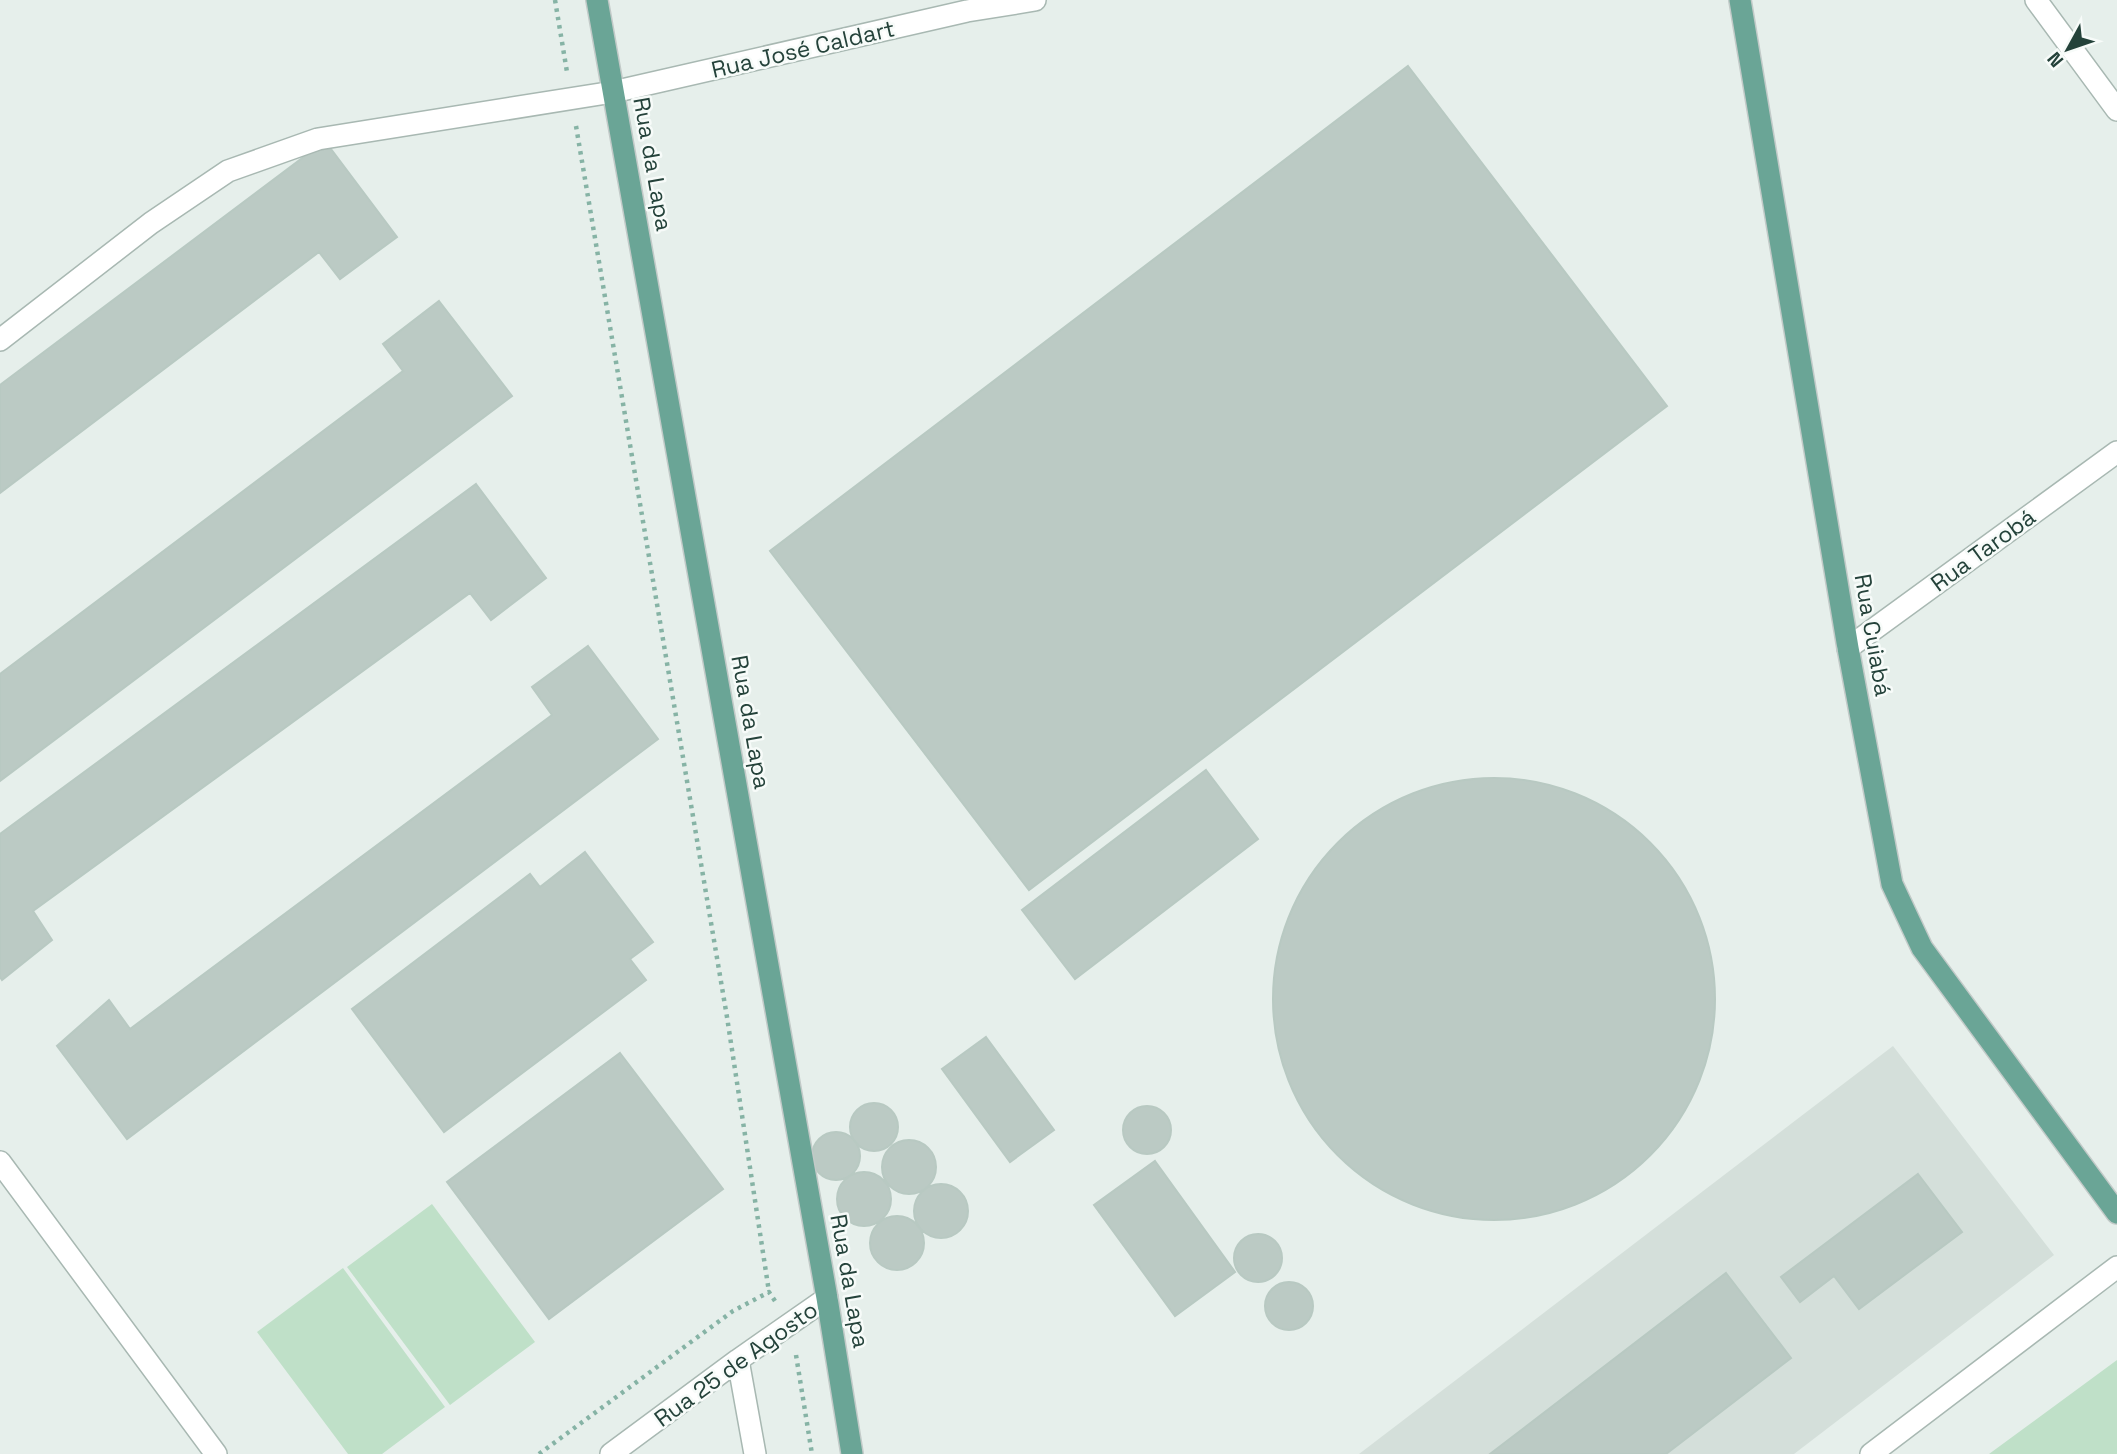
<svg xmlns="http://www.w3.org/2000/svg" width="2117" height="1454" font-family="'Space Grotesk',sans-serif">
  <rect width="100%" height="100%" fill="#e6efeb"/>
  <path fill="#d4dfda" d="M 1893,1046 L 2054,1255 L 1794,1454 L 1359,1454 Z"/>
  <path fill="#bfe0c8" d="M 432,1204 L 535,1342 L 450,1405 L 347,1267 Z
    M 343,1268 L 445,1407 L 382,1454 L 348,1454 L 257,1332 Z
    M 2117,1360 L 2117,1454 L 1989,1454 Z"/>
  <path fill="#bbcac4" stroke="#b8c9c2" stroke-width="2" d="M 1408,66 L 1667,406 L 1029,890 L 770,551 Z
    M 325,141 L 397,237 L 340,279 L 319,252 L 0,493 L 0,385 Z
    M 439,301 L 512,396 L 0,781 L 0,674 L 403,371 L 383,344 Z
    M 476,484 L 546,578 L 491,620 L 470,593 L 33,911 L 52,940 L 2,980 L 0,977 L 0,834 Z
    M 588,646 L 658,739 L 127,1139 L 57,1046 L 109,1000 L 130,1029 L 552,715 L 532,687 Z
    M 1206,770 L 1258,839 L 1075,979 L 1022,910 Z
    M1273 999a221 221 0 1 1 442 0a221 221 0 1 1-442 0Z
    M 585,852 L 653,942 L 630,959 L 646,980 L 444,1132 L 352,1009 L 530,874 L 540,887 Z
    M 986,1037 L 1054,1130 L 1010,1162 L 942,1069 Z
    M 620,1053 L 723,1189 L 549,1319 L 447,1182 Z
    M850 1127a24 24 0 1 1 48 0a24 24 0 1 1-48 0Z
    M1123 1130a24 24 0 1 1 48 0a24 24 0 1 1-48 0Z
    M812 1156a24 24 0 1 1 48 0a24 24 0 1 1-48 0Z
    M882 1167a27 27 0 1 1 54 0a27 27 0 1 1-54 0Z
    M 1155,1161 L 1235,1272 L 1175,1316 L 1094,1205 Z
    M837 1199a27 27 0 1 1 54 0a27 27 0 1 1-54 0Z
    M 1918,1174 L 1962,1232 L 1859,1309 L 1834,1276 L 1800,1302 L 1781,1277 Z
    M914 1211a27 27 0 1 1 54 0a27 27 0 1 1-54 0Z
    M870 1243a27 27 0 1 1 54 0a27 27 0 1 1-54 0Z
    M1234 1258a24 24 0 1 1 48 0a24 24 0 1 1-48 0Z
    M 1726,1273 L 1791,1358 L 1666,1454 L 1490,1454 Z
    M1265 1306a24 24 0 1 1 48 0a24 24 0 1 1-48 0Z"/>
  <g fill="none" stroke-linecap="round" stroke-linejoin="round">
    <g stroke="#a8b8b2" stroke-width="24">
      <path id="minor" d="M 2036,0 L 2117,110
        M 0,340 L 151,223 L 228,171 L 318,139 L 613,92 L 967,11 L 1035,0
        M 1848,648 L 2117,452
        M 0,1162 L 216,1454
        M 738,1360 L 755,1454
        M 611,1454 L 738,1360 L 827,1298
        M 1871,1454 L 2117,1267"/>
    </g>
    <g stroke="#c2cac8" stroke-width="24">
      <path id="major" d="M 597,0 L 827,1298 L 852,1454
        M 1740,0 L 1848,648 L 1892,884 L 1922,948 L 2117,1213"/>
    </g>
    <path stroke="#86b3a5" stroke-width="4.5" stroke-dasharray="3.5 5" stroke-linecap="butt" d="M 555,0 L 567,72
      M 576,126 L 727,1017 L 769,1292
      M 796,1355 L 812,1454
      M 539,1454 L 733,1311 L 769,1292 L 775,1301"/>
    <use href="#minor" stroke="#fff" stroke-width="21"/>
    <use href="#major" stroke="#6aa596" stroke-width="21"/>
  </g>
  <g text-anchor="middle" stroke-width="5" stroke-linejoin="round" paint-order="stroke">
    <g font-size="23" fill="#24423a" stroke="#f7fbf9">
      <text transform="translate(803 49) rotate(-13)" y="8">Rua José Caldart</text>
      <text transform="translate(653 164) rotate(80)" y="8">Rua da Lapa</text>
      <text transform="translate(1983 550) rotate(-36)" y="8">Rua Tarobá</text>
      <text transform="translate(1873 635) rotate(80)" y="8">Rua Cuiabá</text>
      <text transform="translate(751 722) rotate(80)" y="8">Rua da Lapa</text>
      <text transform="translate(850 1281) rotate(80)" y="8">Rua da Lapa</text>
      <text transform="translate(736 1364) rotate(-36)" y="8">Rua 25 de Agosto</text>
    </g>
  </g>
  <g transform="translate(2068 49) rotate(230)" stroke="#f7fbf9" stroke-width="5" paint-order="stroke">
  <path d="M0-5L12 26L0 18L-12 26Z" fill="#24423a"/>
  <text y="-10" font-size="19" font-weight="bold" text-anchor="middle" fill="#24423a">N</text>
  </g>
</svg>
